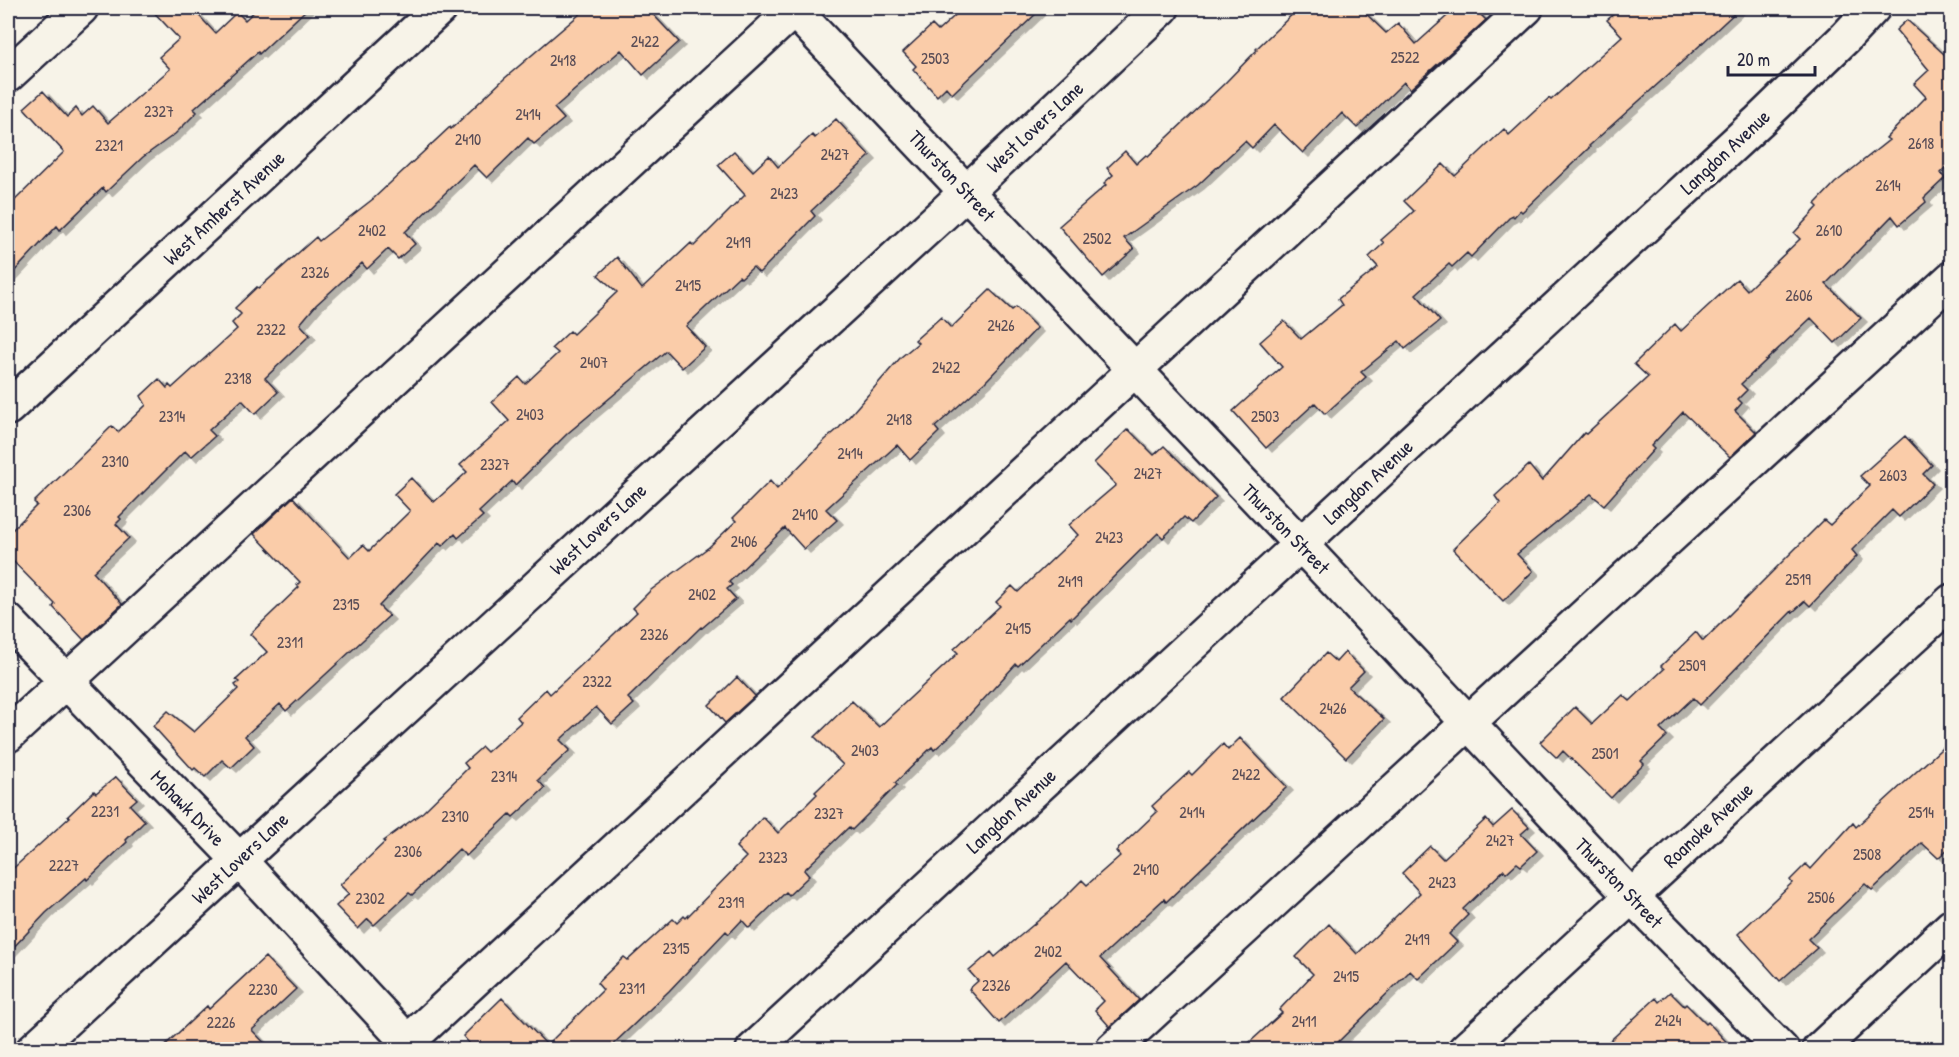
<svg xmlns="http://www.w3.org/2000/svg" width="1959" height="1057" font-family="'Patrick Hand',sans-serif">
  <defs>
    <filter id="shadow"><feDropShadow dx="6" dy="4" stdDeviation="0" flood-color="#0004"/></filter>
  </defs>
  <rect width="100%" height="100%" fill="#f7f3e8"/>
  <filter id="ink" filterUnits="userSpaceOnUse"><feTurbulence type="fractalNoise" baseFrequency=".0167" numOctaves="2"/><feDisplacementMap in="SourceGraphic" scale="12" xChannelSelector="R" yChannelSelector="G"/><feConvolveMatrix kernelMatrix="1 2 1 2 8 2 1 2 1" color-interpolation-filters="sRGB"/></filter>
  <g filter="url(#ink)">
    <path fill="#facca9" stroke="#22223b" stroke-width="1.5" filter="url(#shadow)" d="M 150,8 L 192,8 L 215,33 L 237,12 L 245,20 L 258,8 L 308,8 L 259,54 L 258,52 L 194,109 L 197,112 L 175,134 L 143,157 L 106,192 L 103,188 L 60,230 L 57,226 L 8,278 L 8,207 L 64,152 L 24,108 L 43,91 L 67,117 L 76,108 L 82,116 L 93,106 L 108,123 L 170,69 L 159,57 L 179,39 Z
      M 587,8 L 647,8 L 679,42 L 643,75 L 621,50 L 554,108 L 564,119 L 534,144 L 528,138 L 487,178 L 474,165 L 405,232 L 415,244 L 398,259 L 388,249 L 367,269 L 362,263 L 316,305 L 300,324 L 310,335 L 265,378 L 278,392 L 255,414 L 242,400 L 209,430 L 215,436 L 191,457 L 185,451 L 119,517 L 121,519 L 116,524 L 129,538 L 93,572 L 122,604 L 84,640 L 53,607 L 55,604 L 8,556 L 8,534 L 37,505 L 34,502 L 112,426 L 118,432 L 146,405 L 141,396 L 159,379 L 167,388 L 169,385 L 172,388 L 237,329 L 232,323 L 241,314 L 235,308 L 257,287 L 259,288 L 316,237 L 319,241 L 373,199 L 450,127 L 451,129 L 505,78 Z
      M 963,8 L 1042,8 L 952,94 L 946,87 L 937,96 L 913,69 L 916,66 L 903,52 L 932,25 L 938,31 Z
      M 1299,8 L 1360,8 L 1386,33 L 1398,23 L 1416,44 L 1456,8 L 1474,8 L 1486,20 L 1410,89 L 1404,82 L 1357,128 L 1342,113 L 1303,153 L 1274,125 L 1252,148 L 1245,141 L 1198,185 L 1124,238 L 1134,249 L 1103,277 L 1059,226 L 1106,185 L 1104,183 L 1113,175 L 1107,168 L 1125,151 L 1136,164 L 1146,155 L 1148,156 L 1225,83 L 1257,50 L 1256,49 Z
      M 1621,8 L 1740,8 L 1669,74 L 1589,146 L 1590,147 L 1522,212 L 1520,210 L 1514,217 L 1512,215 L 1471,257 L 1467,253 L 1452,267 L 1449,264 L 1416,294 L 1440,321 L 1405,349 L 1399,341 L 1361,372 L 1366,377 L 1325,414 L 1315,403 L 1266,448 L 1233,411 L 1282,367 L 1260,342 L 1284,321 L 1301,339 L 1342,305 L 1338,299 L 1378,267 L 1369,257 L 1384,243 L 1381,240 L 1414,211 L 1404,201 L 1443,164 L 1455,176 L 1504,129 L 1509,135 L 1549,98 L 1551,100 L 1622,36 L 1607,20 Z
      M 1907,20 L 1945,55 L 1952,48 L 1952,161 L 1940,173 L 1945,178 L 1924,198 L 1926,202 L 1899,225 L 1892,216 L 1826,284 L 1861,318 L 1835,343 L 1811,318 L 1741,384 L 1747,390 L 1738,399 L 1742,403 L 1735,411 L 1756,432 L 1730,457 L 1683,412 L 1651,446 L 1654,449 L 1604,505 L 1591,494 L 1517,554 L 1533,571 L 1503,601 L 1453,549 L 1500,503 L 1495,496 L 1529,465 L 1542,481 L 1584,433 L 1586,434 L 1648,377 L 1634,364 L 1675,324 L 1681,331 L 1737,279 L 1747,290 L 1800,239 L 1794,233 L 1818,207 L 1815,204 L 1835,183 L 1889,140 L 1886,138 L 1926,97 L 1914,84 L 1929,70 L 1896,30 Z
      M 836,119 L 870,156 L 811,211 L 815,216 L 759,273 L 753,267 L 741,278 L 739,276 L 686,326 L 705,347 L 682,368 L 666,351 L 568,433 L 515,485 L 512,481 L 479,512 L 483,516 L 458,538 L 455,534 L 442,546 L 439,543 L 379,606 L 389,616 L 286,711 L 280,704 L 245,736 L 254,746 L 231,768 L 222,760 L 205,777 L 195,768 L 193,770 L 153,726 L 168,711 L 194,732 L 238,689 L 235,685 L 239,682 L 236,680 L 267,652 L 250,634 L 299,587 L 297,585 L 300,582 L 254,534 L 293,497 L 350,558 L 363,545 L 369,551 L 410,511 L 394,494 L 411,478 L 434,502 L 467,472 L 460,465 L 509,421 L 492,402 L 519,377 L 525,384 L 558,353 L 552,348 L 570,331 L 573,334 L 617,292 L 598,275 L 617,257 L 642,289 L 691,243 L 694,246 L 745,195 L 718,165 L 734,151 L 753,171 L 769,156 L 778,167 L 812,135 L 815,138 Z
      M 990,290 L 1012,310 L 1016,307 L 1037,328 L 985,382 L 935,427 L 939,432 L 910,460 L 897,445 L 826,509 L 837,520 L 804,549 L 785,528 L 729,582 L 732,585 L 727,589 L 736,599 L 702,628 L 701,627 L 628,698 L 634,704 L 612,724 L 596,707 L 560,740 L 570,750 L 538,780 L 545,788 L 513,817 L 510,814 L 466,856 L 459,849 L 412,895 L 409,893 L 374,925 L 368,919 L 358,929 L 336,906 L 349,894 L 340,885 L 385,842 L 383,841 L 423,812 L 468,768 L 464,763 L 482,747 L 487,752 L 521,722 L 517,717 L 546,689 L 550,694 L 591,656 L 637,612 L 633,608 L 651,590 L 709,547 L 736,521 L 733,518 L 770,481 L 777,489 L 825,440 L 839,428 L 901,357 L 918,343 L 915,340 L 941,317 L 951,328 Z
      M 1128,429 L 1154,455 L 1164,446 L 1216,497 L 1191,523 L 1184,517 L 1163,538 L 1158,533 L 1071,619 L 1070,617 L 1018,666 L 1016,664 L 950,736 L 934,750 L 932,747 L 895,783 L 897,785 L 852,830 L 849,827 L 804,870 L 809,876 L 789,895 L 786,892 L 749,928 L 742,920 L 729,934 L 726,931 L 669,991 L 607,1050 L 475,1050 L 463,1036 L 502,998 L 547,1045 L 603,990 L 597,983 L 624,957 L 628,960 L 673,919 L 677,923 L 684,916 L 686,918 L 746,857 L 736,847 L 763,817 L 778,833 L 817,794 L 815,792 L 843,765 L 815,737 L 852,701 L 879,727 L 958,653 L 954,649 L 1000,606 L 996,602 L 1012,586 L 1018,592 L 1078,535 L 1069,525 L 1116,485 L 1094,463 Z
      M 1905,436 L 1932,465 L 1923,474 L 1933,484 L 1899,517 L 1892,510 L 1852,550 L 1857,556 L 1810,606 L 1805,601 L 1793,612 L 1792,611 L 1700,705 L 1693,698 L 1660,729 L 1667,736 L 1641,761 L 1644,764 L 1611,798 L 1563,751 L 1557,758 L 1540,742 L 1575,707 L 1592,724 L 1623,695 L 1630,701 L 1664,669 L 1661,666 L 1696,632 L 1703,641 L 1824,520 L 1830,525 L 1870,486 L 1860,476 Z
      M 1345,652 L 1364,671 L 1348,687 L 1384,719 L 1346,758 L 1284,697 L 1326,653 L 1336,662 Z
      M 737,677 L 755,696 L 725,723 L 709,705 Z
      M 1240,738 L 1287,787 L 1166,902 L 1164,899 L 1100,958 L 1139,1000 L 1110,1027 L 1095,1010 L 1104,1001 L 1066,961 L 999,1023 L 969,989 L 978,981 L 969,971 L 991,952 L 995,957 L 1058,904 L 1082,880 L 1087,885 L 1120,856 L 1116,851 L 1157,812 L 1152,806 L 1189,772 L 1192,775 L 1223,744 L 1228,750 Z
      M 1952,739 L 1952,845 L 1938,858 L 1922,843 L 1872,890 L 1865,884 L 1808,939 L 1817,948 L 1780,981 L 1738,934 L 1792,883 L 1790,880 L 1806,864 L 1811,869 L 1853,823 L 1856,827 Z
      M 116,777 L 137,799 L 130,805 L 145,821 L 126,840 L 127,842 L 87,880 L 86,878 L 46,913 L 8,953 L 8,873 L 70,817 L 68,816 L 94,791 L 96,793 Z
      M 1512,810 L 1529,827 L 1521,834 L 1537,851 L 1521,866 L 1517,863 L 1506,873 L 1504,870 L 1463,909 L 1468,915 L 1449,934 L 1457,942 L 1418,979 L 1410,971 L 1330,1050 L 1241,1050 L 1282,1013 L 1279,1010 L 1313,974 L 1296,957 L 1329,924 L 1357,954 L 1420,893 L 1402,873 L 1430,846 L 1443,859 L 1486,819 L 1493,827 Z
      M 265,957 L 296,989 L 252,1030 L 271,1050 L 160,1050 L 207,1006 L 209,1009 Z
      M 1670,992 L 1684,1006 L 1686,1004 L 1706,1024 L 1708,1022 L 1734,1050 L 1600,1050 L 1656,998 L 1659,1002 Z"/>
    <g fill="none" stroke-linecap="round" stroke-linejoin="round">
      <g stroke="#22223b" stroke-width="38">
        <path id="minor" d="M 792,8 L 1321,566 L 1631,896 L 1782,1050
          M 8,75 L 81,8
          M 8,408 L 440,8
          M 8,621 L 238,859 L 415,1050
          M 8,735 L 796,8
          M 33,1050 L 945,212 L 1162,8
          M 399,1050 L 1526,8
          M 753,1050 L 1759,121 L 1846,37 L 1873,8
          M 1112,1050 L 1952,278
          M 1465,1050 L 1952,601
          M 1819,1050 L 1952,926"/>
      </g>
      <use href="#minor" stroke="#f7f3e8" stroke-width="33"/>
    </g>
  </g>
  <g text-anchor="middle" stroke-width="6" stroke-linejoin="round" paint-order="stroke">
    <g font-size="16" fill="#584c56">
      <text x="645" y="47">2422</text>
      <text x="1405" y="63">2522</text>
      <text x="935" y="64">2503</text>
      <text x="563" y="66">2418</text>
      <text x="159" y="117">2327</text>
      <text x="528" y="120">2414</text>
      <text x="468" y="145">2410</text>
      <text x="1921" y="149">2618</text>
      <text x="109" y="151">2321</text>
      <text x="835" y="160">2427</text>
      <text x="1888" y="191">2614</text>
      <text x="784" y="199">2423</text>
      <text x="372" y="236">2402</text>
      <text x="1829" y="236">2610</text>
      <text x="1097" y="244">2502</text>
      <text x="738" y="248">2419</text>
      <text x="315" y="278">2326</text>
      <text x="688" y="291">2415</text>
      <text x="1799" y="301">2606</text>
      <text x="1001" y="331">2426</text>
      <text x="271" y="335">2322</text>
      <text x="594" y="368">2407</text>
      <text x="946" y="373">2422</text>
      <text x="238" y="384">2318</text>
      <text x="530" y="420">2403</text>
      <text x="172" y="422">2314</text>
      <text x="1265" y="422">2503</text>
      <text x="899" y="425">2418</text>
      <text x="850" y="459">2414</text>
      <text x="115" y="467">2310</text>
      <text x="495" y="470">2327</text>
      <text x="1148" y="479">2427</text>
      <text x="1893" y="481">2603</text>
      <text x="77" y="516">2306</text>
      <text x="805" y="520">2410</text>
      <text x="1109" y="543">2423</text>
      <text x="744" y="547">2406</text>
      <text x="1798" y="585">2519</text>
      <text x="1070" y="587">2419</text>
      <text x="702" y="600">2402</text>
      <text x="346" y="610">2315</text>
      <text x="1018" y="634">2415</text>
      <text x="654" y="640">2326</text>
      <text x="290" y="648">2311</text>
      <text x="1692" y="671">2509</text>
      <text x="597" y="687">2322</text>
      <text x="1333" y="714">2426</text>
      <text x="865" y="756">2403</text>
      <text x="1605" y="759">2501</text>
      <text x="1246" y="780">2422</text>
      <text x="504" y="782">2314</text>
      <text x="105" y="817">2231</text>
      <text x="1192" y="818">2414</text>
      <text x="1921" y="818">2514</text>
      <text x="829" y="819">2327</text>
      <text x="455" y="822">2310</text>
      <text x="1500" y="846">2427</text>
      <text x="408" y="857">2306</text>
      <text x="1867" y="860">2508</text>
      <text x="773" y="863">2323</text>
      <text x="64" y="871">2227</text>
      <text x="1146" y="875">2410</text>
      <text x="1442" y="888">2423</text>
      <text x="1821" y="903">2506</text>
      <text x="370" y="904">2302</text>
      <text x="731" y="908">2319</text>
      <text x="1417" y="945">2419</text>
      <text x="676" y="954">2315</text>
      <text x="1048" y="957">2402</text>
      <text x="1346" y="982">2415</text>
      <text x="996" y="991">2326</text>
      <text x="632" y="994">2311</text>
      <text x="263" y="995">2230</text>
      <text x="1668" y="1026">2424</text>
      <text x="1304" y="1027">2411</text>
      <text x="221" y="1028">2226</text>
    </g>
    <g font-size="20" fill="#22223b" stroke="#f7f3e8">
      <text transform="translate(1035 127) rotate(-43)" y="7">West Lovers Lane</text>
      <text transform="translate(1725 152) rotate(-43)" y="7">Langdon Avenue</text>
      <text transform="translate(952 176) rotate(47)" y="7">Thurston Street</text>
      <text transform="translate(224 208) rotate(-43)" y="7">West Amherst Avenue</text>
      <text transform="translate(1368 482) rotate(-43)" y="7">Langdon Avenue</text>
      <text transform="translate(598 529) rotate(-43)" y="7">West Lovers Lane</text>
      <text transform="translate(1286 529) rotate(46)" y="7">Thurston Street</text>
      <text transform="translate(188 808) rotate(46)" y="7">Mohawk Drive</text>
      <text transform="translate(1011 811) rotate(-43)" y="7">Langdon Avenue</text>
      <text transform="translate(1708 825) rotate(-43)" y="7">Roanoke Avenue</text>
      <text transform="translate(240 858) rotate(-43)" y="7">West Lovers Lane</text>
      <text transform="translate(1619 883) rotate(46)" y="7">Thurston Street</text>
    </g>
  </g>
  <rect width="1959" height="1057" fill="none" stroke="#f7f3e8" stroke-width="30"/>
  <rect x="15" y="15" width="1929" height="1027" fill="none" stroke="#22223b" stroke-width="2" filter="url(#ink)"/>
  <path d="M1728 66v9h87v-9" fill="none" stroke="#22223b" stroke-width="3"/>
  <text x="1737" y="66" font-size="18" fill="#22223b" stroke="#f7f3e8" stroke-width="4.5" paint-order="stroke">20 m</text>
</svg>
